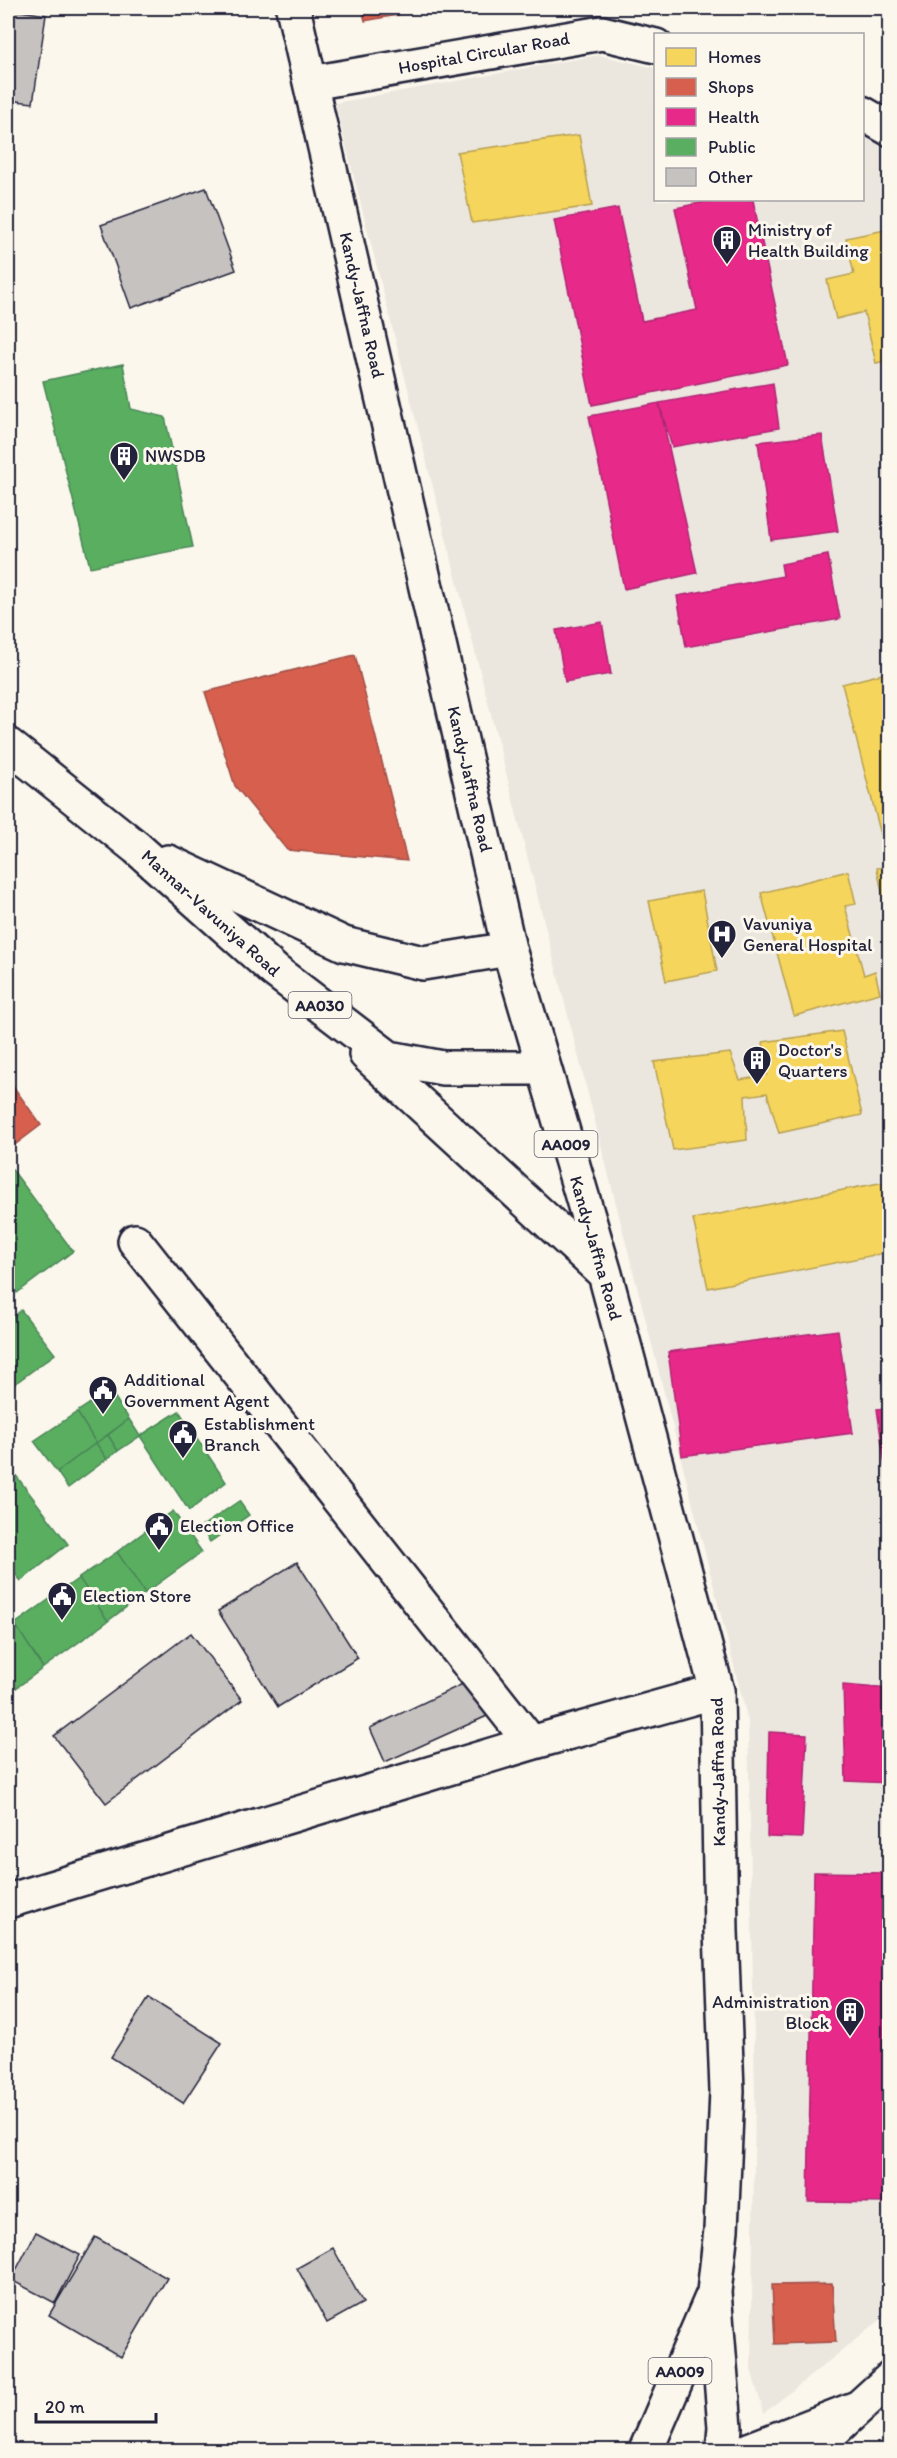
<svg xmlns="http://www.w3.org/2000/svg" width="897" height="2458" font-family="Itim,sans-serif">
  <rect width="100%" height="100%" fill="#fbf7ec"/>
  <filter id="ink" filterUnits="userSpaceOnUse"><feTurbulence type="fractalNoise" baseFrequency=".0167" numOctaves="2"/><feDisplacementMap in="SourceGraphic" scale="12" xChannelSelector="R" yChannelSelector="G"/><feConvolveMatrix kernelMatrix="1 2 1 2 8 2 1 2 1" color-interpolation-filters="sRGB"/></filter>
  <g filter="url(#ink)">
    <path fill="#ebe7df" d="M 599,55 L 655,68 L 656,200 L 862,200 L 863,134 L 889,149 L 889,2313 L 764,2413 L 751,2370 L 755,2096 L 748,1721 L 335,103 Z"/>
    <path fill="#f6d55c" stroke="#b69f52" stroke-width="1.5" d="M 579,135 L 592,206 L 472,223 L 457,152 Z
      M 890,229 L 890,360 L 876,363 L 864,312 L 836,319 L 827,280 L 854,274 L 846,238 Z
      M 890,672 L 890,833 L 881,835 L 842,684 Z
      M 890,866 L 890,915 L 887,916 L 877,868 Z
      M 848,871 L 856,904 L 845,906 L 864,975 L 875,971 L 880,993 L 794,1016 L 761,893 Z
      M 702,891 L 717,971 L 666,981 L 649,901 Z
      M 842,1031 L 862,1115 L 779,1133 L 767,1093 L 745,1096 L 747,1140 L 673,1150 L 654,1062 L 730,1053 L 740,1080 L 767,1075 L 763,1042 Z
      M 890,1181 L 890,1252 L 708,1288 L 693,1219 Z"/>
    <path fill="#d6604d" stroke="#a04d48" stroke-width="1.5" d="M 362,8 L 435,8 L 365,21 Z
      M 355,655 L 407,861 L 287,850 L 235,786 L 205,692 Z
      M 8,1079 L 41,1125 L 8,1150 Z
      M 832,2284 L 836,2342 L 775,2344 L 772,2285 Z"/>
    <path fill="#e7298a" stroke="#ac2772" stroke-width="1.5" d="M 714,200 L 753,200 L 788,365 L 592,405 L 554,220 L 618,208 L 642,321 L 697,310 L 675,208 Z
      M 773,383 L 779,428 L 672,447 L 659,403 Z
      M 659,403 L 697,573 L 624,589 L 589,416 Z
      M 822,435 L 838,531 L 771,540 L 758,442 Z
      M 828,555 L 840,619 L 686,647 L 677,596 L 783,576 L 781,564 Z
      M 602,622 L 611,674 L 565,682 L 556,630 Z
      M 838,1330 L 853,1433 L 682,1456 L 668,1352 Z
      M 890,1408 L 890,1465 L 885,1465 L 877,1409 Z
      M 843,1685 L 890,1689 L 890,1783 L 846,1781 Z
      M 769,1732 L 807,1734 L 802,1838 L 767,1837 Z
      M 814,1872 L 890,1873 L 890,2203 L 808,2202 Z"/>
    <path fill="#5aae61" stroke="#498456" stroke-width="1.5" d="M 123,364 L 131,409 L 165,417 L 193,547 L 90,567 L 43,381 Z
      M 11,1168 L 73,1251 L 17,1293 L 8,1280 L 8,1170 Z
      M 21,1310 L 55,1354 L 13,1385 L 8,1377 L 8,1322 Z
      M 110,1390 L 129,1419 L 96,1443 L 77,1412 Z
      M 179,1411 L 226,1482 L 189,1511 L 140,1436 Z
      M 77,1412 L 96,1443 L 57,1472 L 34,1441 Z
      M 129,1419 L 140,1436 L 118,1451 L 108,1435 Z
      M 108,1435 L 118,1451 L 107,1459 L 96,1443 Z
      M 96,1443 L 107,1459 L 68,1488 L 57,1472 Z
      M 8,1465 L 68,1544 L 21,1581 L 8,1565 Z
      M 239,1501 L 249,1515 L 210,1542 L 201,1527 Z
      M 173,1511 L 202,1552 L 145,1593 L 117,1552 Z
      M 117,1552 L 145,1593 L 108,1621 L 79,1578 Z
      M 79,1578 L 108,1621 L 43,1668 L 15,1624 Z
      M 15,1624 L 43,1668 L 8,1694 L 8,1629 Z"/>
    <path fill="#c6c2c0" stroke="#22223b" stroke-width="1.5" d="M 8,9 L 46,15 L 33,103 L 8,100 Z
      M 206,188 L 236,270 L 131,308 L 101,225 Z
      M 297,1562 L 358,1658 L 278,1707 L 218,1611 Z
      M 191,1633 L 242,1700 L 106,1803 L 54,1736 Z
      M 471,1680 L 487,1716 L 385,1762 L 370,1728 Z
      M 149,1997 L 222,2043 L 183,2103 L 111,2057 Z
      M 36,2232 L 80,2255 L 55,2303 L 11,2280 Z
      M 95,2237 L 167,2278 L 121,2357 L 49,2315 Z
      M 333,2248 L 363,2303 L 327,2323 L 297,2268 Z"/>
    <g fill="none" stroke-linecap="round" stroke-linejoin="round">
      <g stroke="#22223b" stroke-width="38">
        <path id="minor" d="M 311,83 L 602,33 L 656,46
          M 862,113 L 890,129
          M 135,1241 L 531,1743
          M 8,1901 L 531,1743 L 717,1691
          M 749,2450 L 857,2408
          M 812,2450 L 890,2379"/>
      </g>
      <g stroke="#22223b" stroke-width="38">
        <path id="highway" d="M 293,8 L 509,949 L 605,1274 L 717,1691 L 721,1931 L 727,2091 L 721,2230 L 714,2292 L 725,2427 L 723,2450
          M 8,745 L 137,848 L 275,971 L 389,1058 L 443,1068 L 543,1068
          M 168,862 L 344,944 L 423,963 L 509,949
          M 366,1054 L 604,1273
          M 646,2450 L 712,2297"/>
      </g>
      <use href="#minor" stroke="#fbf7ec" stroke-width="33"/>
      <use href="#highway" stroke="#fbf7ec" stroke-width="33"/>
    </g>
  </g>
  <defs>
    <g id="building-pin" transform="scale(1.5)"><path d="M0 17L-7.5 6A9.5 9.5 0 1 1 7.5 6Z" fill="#22223b" stroke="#fbf7ec"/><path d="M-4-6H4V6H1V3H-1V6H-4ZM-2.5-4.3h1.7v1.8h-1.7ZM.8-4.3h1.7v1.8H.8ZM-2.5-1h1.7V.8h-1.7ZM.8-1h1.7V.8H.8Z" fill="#fff"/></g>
    <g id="hospital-pin" transform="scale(1.5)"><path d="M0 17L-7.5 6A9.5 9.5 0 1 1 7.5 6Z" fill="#22223b" stroke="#fbf7ec"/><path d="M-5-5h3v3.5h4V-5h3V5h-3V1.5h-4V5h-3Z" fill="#fff"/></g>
    <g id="civic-pin" transform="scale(1.5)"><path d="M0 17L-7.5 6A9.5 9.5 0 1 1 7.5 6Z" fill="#22223b" stroke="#fbf7ec"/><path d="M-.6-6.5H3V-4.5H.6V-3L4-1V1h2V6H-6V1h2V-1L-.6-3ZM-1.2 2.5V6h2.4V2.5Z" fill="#fff"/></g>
  </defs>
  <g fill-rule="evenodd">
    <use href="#building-pin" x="727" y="240"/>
    <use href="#building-pin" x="124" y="456"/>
    <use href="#hospital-pin" x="722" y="934"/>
    <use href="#building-pin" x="757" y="1060"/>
    <use href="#civic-pin" x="103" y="1390"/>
    <use href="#civic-pin" x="183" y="1434"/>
    <use href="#civic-pin" x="159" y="1526"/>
    <use href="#civic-pin" x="62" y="1596"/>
    <use href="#building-pin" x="850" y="2012"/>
  </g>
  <g text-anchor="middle" stroke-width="6" stroke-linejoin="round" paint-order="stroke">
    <g fill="#fbf7ec" stroke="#636270" stroke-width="1.5">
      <rect x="288.5" y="992" width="63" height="26" rx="4.5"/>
      <rect x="534.5" y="1131" width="63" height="26" rx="4.5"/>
      <rect x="648.5" y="2358" width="63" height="26" rx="4.5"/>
    </g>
    <g font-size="16" font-weight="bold" fill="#22223b">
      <text x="320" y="1011">AA030</text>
      <text x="566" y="1150">AA009</text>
      <text x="680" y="2377">AA009</text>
    </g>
    <g font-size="18" fill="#22223b" stroke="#fbf7ec">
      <text transform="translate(484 53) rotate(-10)" y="6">Hospital Circular Road</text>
      <text transform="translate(362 305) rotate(77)" y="6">Kandy-Jaffna Road</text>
      <text transform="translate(470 779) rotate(77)" y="6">Kandy-Jaffna Road</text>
      <text transform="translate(211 913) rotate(42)" y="6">Mannar-Vavuniya Road</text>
      <text transform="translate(596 1248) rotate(74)" y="6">Kandy-Jaffna Road</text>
      <text transform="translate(718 1772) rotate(-91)" y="6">Kandy-Jaffna Road</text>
    </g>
    <g font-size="18" fill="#22223b" stroke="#fbf7ec" text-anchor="start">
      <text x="748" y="236">Ministry of<tspan x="748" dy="21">Health Building</tspan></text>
      <text x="145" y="462">NWSDB</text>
      <text x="743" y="930">Vavuniya<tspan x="743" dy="21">General Hospital</tspan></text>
      <text x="778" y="1056">Doctor's<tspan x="778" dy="21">Quarters</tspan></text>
      <text x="124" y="1386">Additional<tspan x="124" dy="21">Government Agent</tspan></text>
      <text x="204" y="1430">Establishment<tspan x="204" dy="21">Branch</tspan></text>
      <text x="180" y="1532">Election Office</text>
      <text x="83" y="1602">Election Store</text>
      <text x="829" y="2008" text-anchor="end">Administration<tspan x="829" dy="21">Block</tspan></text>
    </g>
  </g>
  <rect width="897" height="2458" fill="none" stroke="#fbf7ec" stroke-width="30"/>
  <rect x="15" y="15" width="867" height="2428" fill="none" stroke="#22223b" stroke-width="2" filter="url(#ink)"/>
  <rect x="654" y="33" width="210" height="168" fill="#fbf7ec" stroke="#a4a2a5" stroke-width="1.5"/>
  <rect x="666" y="48" width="30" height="18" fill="#f6d55c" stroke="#a4a2a5" stroke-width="1.5"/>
  <text x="708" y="63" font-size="18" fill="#22223b">Homes</text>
  <rect x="666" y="78" width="30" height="18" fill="#d6604d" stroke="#a4a2a5" stroke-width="1.5"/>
  <text x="708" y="93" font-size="18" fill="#22223b">Shops</text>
  <rect x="666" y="108" width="30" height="18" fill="#e7298a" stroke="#a4a2a5" stroke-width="1.5"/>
  <text x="708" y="123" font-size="18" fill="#22223b">Health</text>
  <rect x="666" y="138" width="30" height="18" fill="#5aae61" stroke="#a4a2a5" stroke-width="1.5"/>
  <text x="708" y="153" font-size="18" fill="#22223b">Public</text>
  <rect x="666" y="168" width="30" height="18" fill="#c6c2c0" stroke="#a4a2a5" stroke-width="1.5"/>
  <text x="708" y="183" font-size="18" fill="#22223b">Other</text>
  <path d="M36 2413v9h120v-9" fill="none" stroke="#22223b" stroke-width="3"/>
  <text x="45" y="2413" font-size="18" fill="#22223b" stroke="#fbf7ec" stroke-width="4.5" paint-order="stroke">20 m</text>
</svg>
